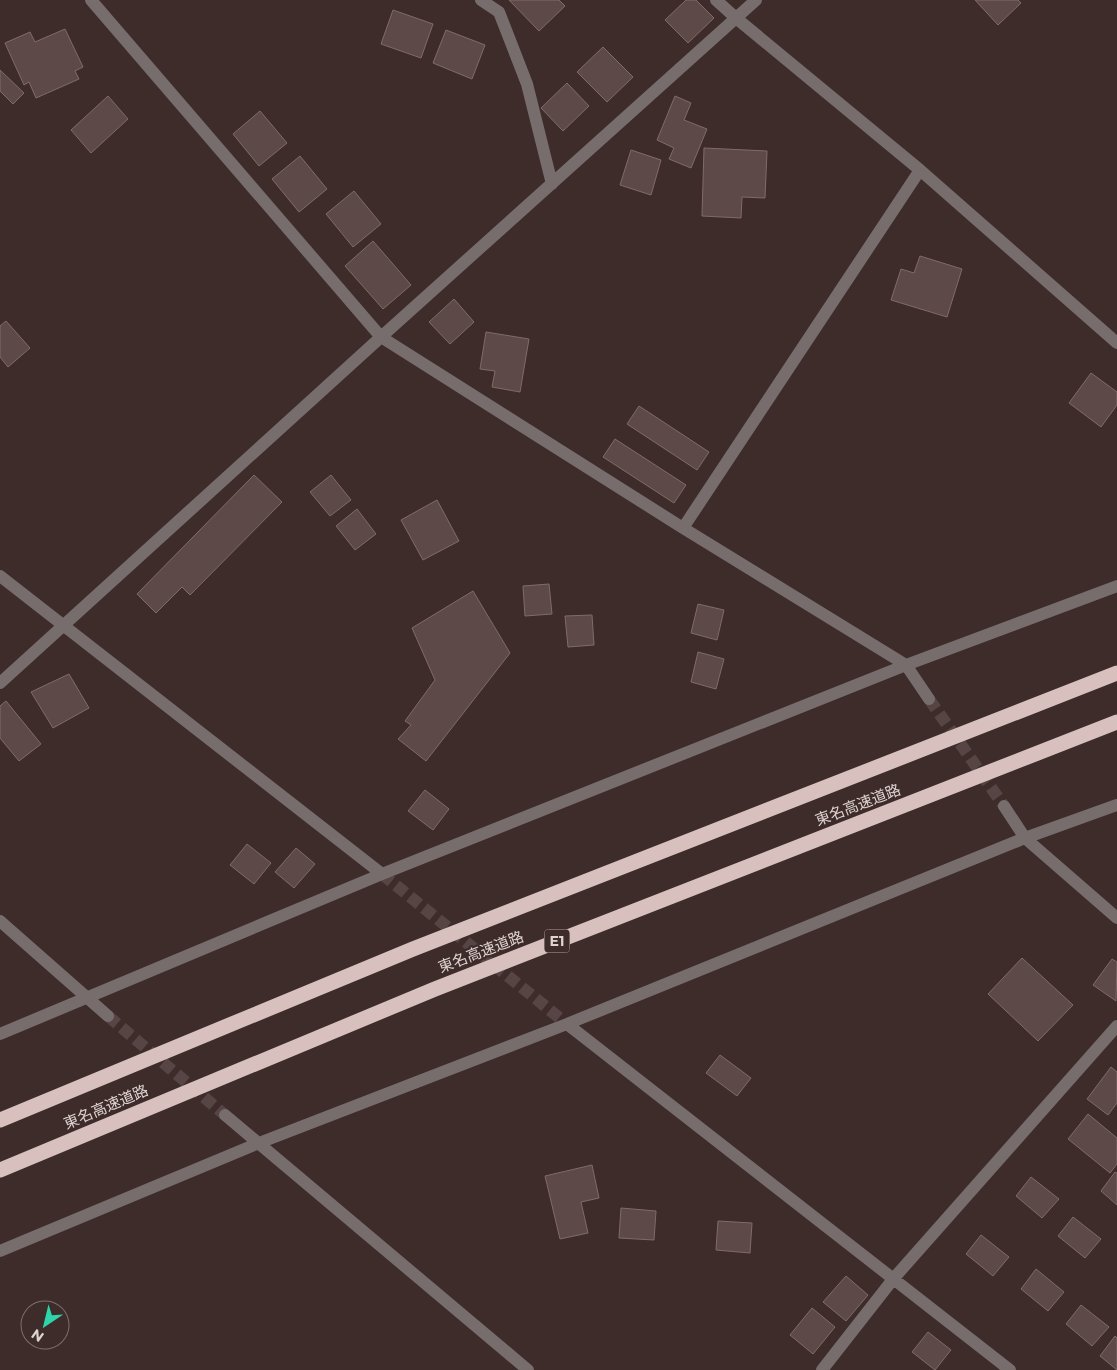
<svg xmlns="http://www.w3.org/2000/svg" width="1117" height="1370" font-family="Montserrat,'Noto Sans JP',sans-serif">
  <rect width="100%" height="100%" fill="#3e2c2b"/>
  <path fill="#5d4948" stroke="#816b6a" d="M 509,0 L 559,0 L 565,6 L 539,31 Z
    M 686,0 L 696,0 L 714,18 L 688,43 L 665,20 Z
    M 975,0 L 1018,0 L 1021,3 L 998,25 Z
    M 393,10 L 433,24 L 421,58 L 381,44 Z
    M 65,29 L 83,67 L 75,71 L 79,79 L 36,98 L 29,82 L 24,85 L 5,43 L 30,32 L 35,42 Z
    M 446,30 L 485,45 L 472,79 L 433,63 Z
    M 603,47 L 633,77 L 607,102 L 577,72 Z
    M 0,70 L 24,93 L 13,104 L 0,91 Z
    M 567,83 L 589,106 L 563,131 L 541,108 Z
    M 108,96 L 128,119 L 91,153 L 71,130 Z
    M 675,96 L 691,103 L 684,120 L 707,129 L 691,168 L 669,159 L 674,148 L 657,140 Z
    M 260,111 L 287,143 L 259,166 L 233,134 Z
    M 704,148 L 767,151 L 765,198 L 742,197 L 741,218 L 702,216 Z
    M 631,150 L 661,160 L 651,195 L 620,185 Z
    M 300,156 L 327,189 L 299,212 L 272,179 Z
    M 354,191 L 381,224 L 353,247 L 326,214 Z
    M 373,241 L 411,285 L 383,309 L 345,266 Z
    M 920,256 L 962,269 L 947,317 L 891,300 L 901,269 L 914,273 Z
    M 454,299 L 474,322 L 450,344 L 429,322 Z
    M 6,321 L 30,348 L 8,367 L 0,357 L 0,326 Z
    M 486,332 L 529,339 L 520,392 L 492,387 L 495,371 L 480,369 Z
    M 1091,373 L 1117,392 L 1117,405 L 1101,427 L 1069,403 Z
    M 639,406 L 709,452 L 697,470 L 627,424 Z
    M 615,439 L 686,485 L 674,503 L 603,457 Z
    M 254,475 L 282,502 L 190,595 L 182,587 L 156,613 L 137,594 Z
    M 331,475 L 351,500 L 330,516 L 310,492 Z
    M 437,500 L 459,541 L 423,560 L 401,520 Z
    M 357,509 L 376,534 L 355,550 L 336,526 Z
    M 549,584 L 552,614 L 525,616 L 523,586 Z
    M 473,591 L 510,653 L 426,761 L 398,739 L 411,725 L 405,721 L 435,680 L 412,628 Z
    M 698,604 L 724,610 L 717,640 L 691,633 Z
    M 592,615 L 594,645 L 568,647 L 565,616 Z
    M 698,652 L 724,659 L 716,689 L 691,682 Z
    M 69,674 L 89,708 L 53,728 L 31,692 Z
    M 6,701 L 41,744 L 19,761 L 0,738 L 0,706 Z
    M 425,790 L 449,809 L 433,830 L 408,811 Z
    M 247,844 L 271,863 L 254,884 L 230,865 Z
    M 296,848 L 315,864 L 294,888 L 275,872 Z
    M 1022,958 L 1073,1005 L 1038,1041 L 988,994 Z
    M 1112,959 L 1117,962 L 1116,1001 L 1093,985 Z
    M 720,1055 L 751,1078 L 737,1096 L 706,1073 Z
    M 1111,1067 L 1117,1072 L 1117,1103 L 1108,1115 L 1087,1099 Z
    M 1088,1114 L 1117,1138 L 1117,1164 L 1110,1173 L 1068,1139 Z
    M 592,1165 L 599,1198 L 581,1202 L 588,1233 L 560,1239 L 545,1176 Z
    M 1115,1172 L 1117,1173 L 1117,1205 L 1101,1191 Z
    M 1031,1177 L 1059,1199 L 1042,1218 L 1016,1196 Z
    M 621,1208 L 656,1211 L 654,1240 L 619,1238 Z
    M 1073,1217 L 1101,1239 L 1085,1258 L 1058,1236 Z
    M 718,1221 L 752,1223 L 750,1253 L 716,1250 Z
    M 981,1235 L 1009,1257 L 993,1276 L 966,1254 Z
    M 1036,1269 L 1064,1292 L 1048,1311 L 1021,1289 Z
    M 846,1276 L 868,1295 L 846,1321 L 823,1302 Z
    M 1081,1305 L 1109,1327 L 1092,1346 L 1066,1324 Z
    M 812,1308 L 835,1327 L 813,1354 L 790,1335 Z
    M 928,1332 L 951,1350 L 935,1370 L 912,1352 Z
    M 1115,1336 L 1117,1338 L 1117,1370 L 1100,1356 Z"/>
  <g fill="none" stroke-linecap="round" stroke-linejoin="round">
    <path stroke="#564544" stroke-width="12" stroke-dasharray="12 6" stroke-linecap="butt" d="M 929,699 L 1004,806
      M 382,874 L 567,1024
      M 108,1016 L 225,1115"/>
    <path stroke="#776d6d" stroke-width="12" d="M 91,0 L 381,337 L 683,528 L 906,665 L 929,699
      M 481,0 L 499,12 L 527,84 L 552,184
      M 716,0 L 736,18 L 920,170 L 1117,343
      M 683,528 L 920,170
      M 0,576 L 382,874
      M 0,683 L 381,337 L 756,0
      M 1004,806 L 1025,838 L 1117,918
      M 0,921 L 108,1016
      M 567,1024 L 1010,1370
      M 0,1034 L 382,874 L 906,665 L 1117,586
      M 225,1115 L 528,1370
      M 0,1251 L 259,1143 L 567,1024 L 1025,838 L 1117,805
      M 822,1370 L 894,1278 L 1117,1026"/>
    <path stroke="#d8c0bf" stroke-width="15" d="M 0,1120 L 413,949 L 1117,673
      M 0,1170 L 435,989 L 1117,722"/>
  </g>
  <g text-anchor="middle" stroke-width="4.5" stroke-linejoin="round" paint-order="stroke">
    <rect fill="#3e2c2b" stroke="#afa1a0" stroke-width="1" x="544.5" y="929.5" width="25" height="23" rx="4"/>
    <g font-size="14" font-weight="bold" fill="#dfd3d2">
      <text x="557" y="946">E1</text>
    </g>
    <g font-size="15" fill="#dfd3d2" stroke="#3e2c2b">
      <text transform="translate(858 805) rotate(-21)" y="5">東名高速道路</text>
      <text transform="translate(481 952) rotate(-21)" y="5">東名高速道路</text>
      <text transform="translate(106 1107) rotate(-23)" y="5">東名高速道路</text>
    </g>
  </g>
  <g transform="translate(45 1325) rotate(215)"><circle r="24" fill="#3e2c2b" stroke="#7e6f6e"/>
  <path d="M0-4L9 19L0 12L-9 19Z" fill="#2ed4aa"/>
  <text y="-8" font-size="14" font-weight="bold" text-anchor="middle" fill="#dfd3d2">N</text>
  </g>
</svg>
